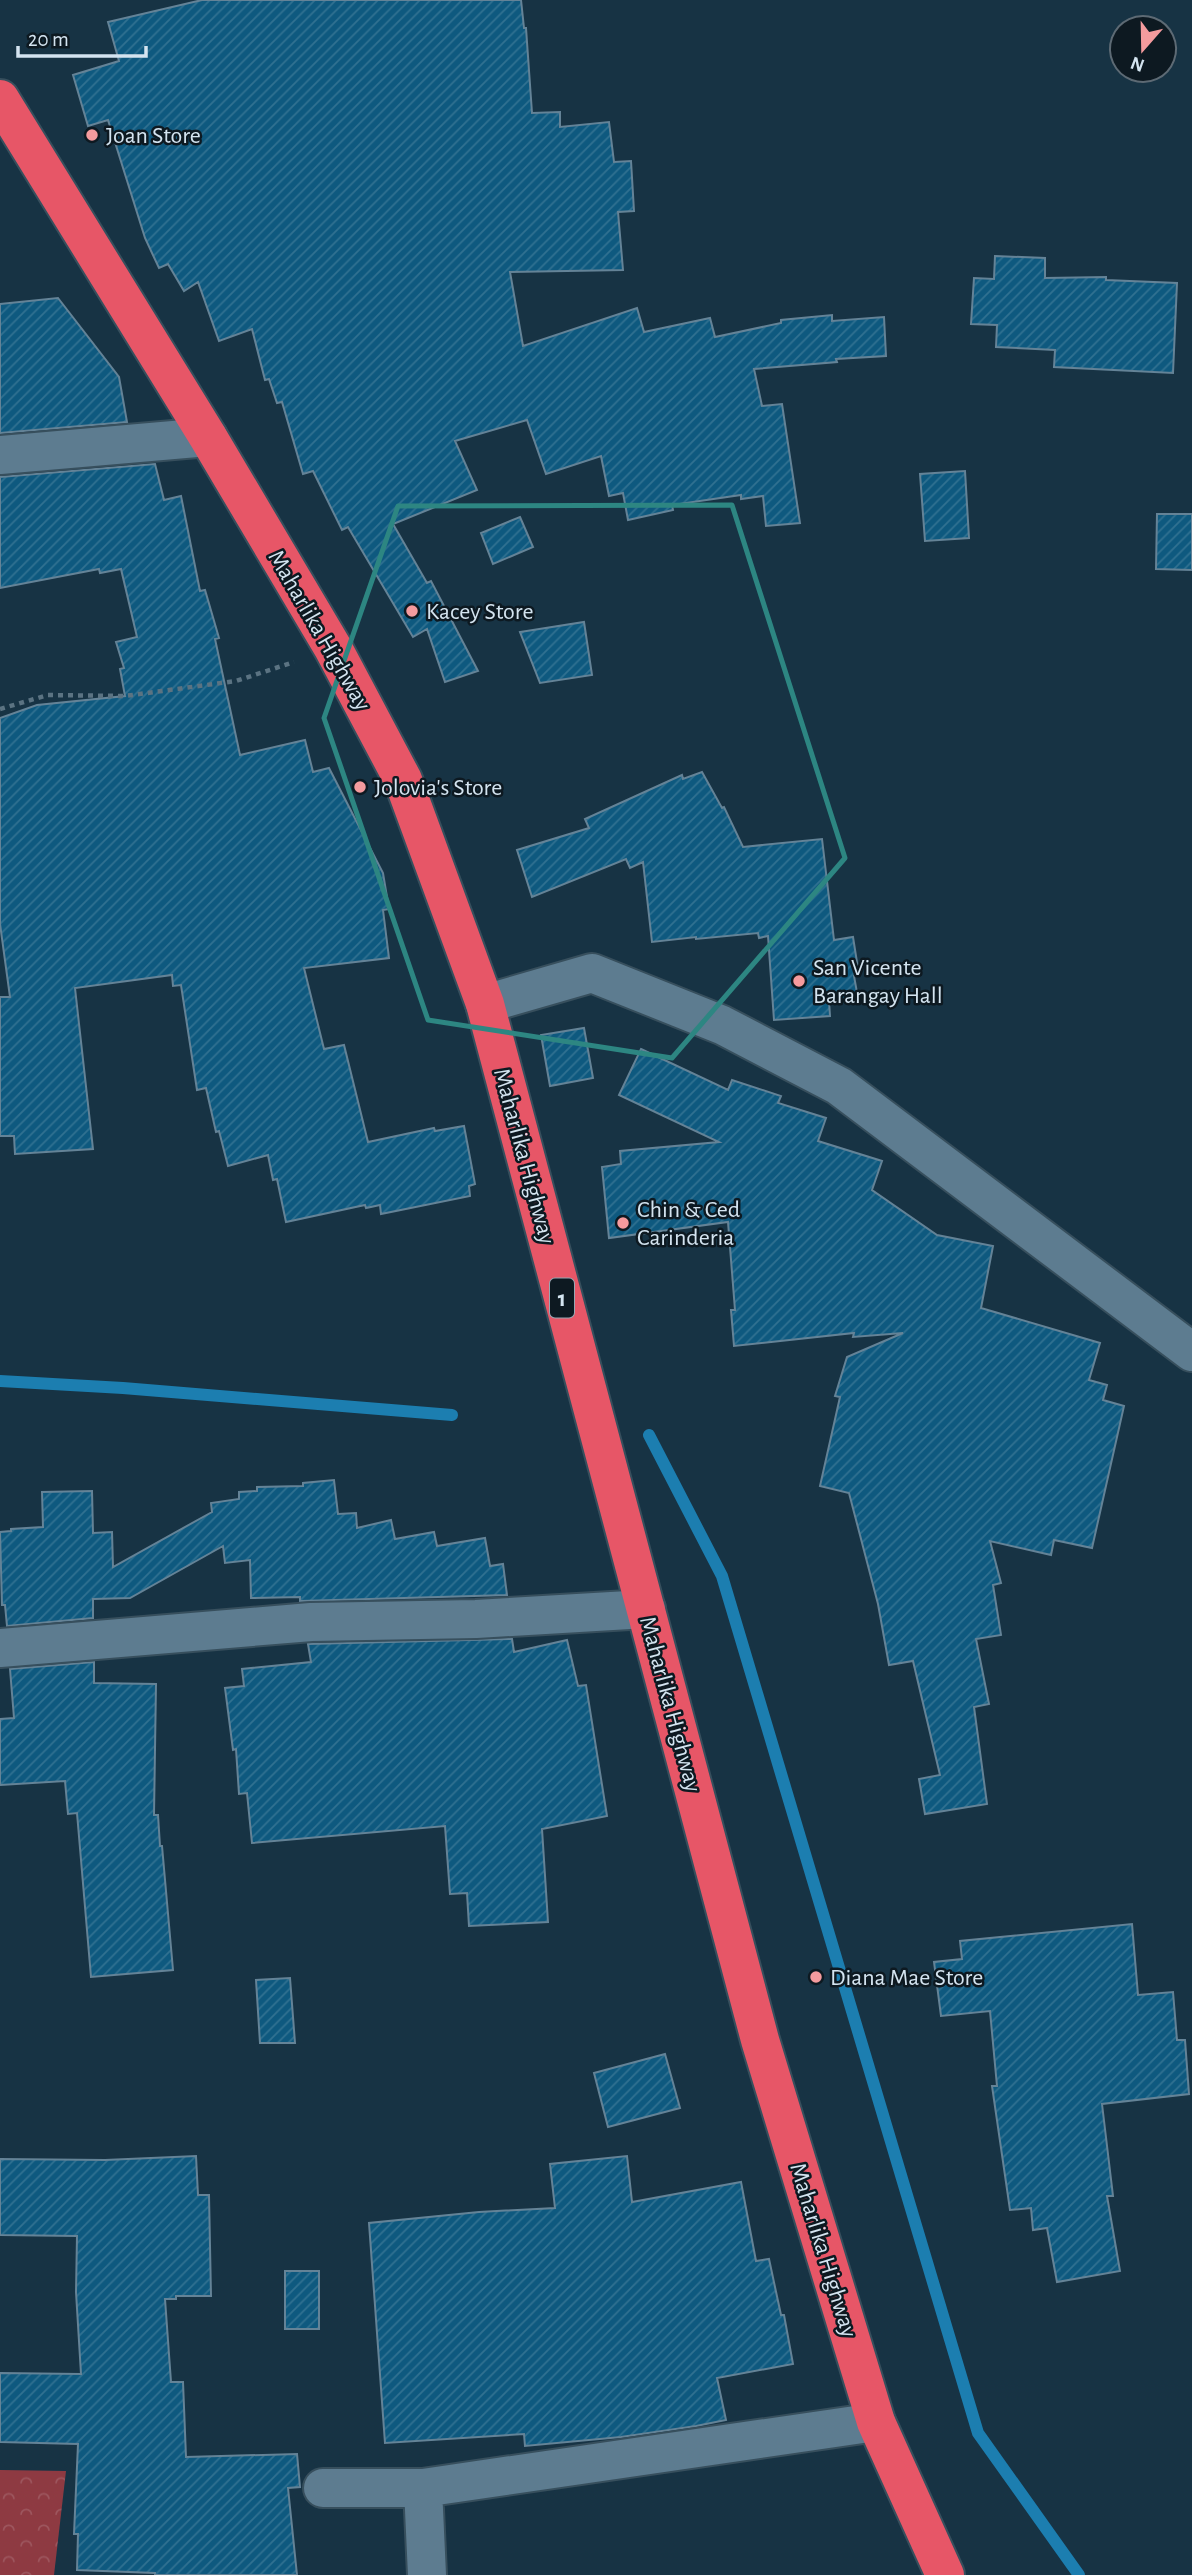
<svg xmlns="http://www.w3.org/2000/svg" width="1192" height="2575" font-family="'Alegreya Sans',sans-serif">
  <defs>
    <pattern id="forest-crowns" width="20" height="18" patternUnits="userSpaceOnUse" patternTransform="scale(1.75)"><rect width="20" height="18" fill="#8e3a42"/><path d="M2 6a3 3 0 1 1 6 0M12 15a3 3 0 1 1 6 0" fill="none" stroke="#9d565e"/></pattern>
    <pattern id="building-hatch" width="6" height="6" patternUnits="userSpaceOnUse" patternTransform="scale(1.75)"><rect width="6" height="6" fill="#0e597f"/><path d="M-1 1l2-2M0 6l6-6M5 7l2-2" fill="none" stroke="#307191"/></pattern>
  </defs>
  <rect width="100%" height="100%" fill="#173344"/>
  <path fill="url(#forest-crowns)" d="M 0,2470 L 66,2471 L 54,2575 L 0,2575 Z"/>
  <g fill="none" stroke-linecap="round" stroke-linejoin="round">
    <path stroke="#1c7eb0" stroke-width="12" d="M 0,1381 L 123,1388 L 452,1415
      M 649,1435 L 722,1576 L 978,2433 L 1079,2575"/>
  </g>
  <path fill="url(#building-hatch)" stroke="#648397" stroke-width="2" d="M 202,0 L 521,0 L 524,28 L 526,28 L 532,113 L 560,112 L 560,127 L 609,122 L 614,162 L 631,161 L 634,211 L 618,212 L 623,270 L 510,272 L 523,346 L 637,308 L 644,332 L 710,318 L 715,337 L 781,323 L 781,320 L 832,315 L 832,321 L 884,317 L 886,356 L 836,359 L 837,362 L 754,369 L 762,406 L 782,404 L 800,523 L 766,526 L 763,496 L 741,499 L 741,495 L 672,505 L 673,510 L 628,520 L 623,493 L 609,496 L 601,456 L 546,474 L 527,420 L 455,441 L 477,490 L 393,524 L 427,583 L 431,581 L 478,671 L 445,682 L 427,629 L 413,637 L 348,527 L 342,530 L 313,471 L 303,474 L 282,402 L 277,403 L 269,379 L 265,380 L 252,329 L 219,341 L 198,282 L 184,291 L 168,264 L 159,268 L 145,238 L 108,120 L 88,126 L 73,75 L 119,61 L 108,22 Z
    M 995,256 L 1045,258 L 1045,278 L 1106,277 L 1106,280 L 1177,283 L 1173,373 L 1054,367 L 1055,350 L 996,347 L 997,325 L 971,324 L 974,278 L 994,279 Z
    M 58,298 L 119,377 L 127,422 L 0,433 L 0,304 Z
    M 155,464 L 164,500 L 181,496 L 200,591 L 205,590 L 219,638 L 215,639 L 240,755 L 305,740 L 313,772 L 329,768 L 383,873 L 389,909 L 383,910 L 389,958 L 304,968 L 324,1049 L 344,1045 L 368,1142 L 434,1128 L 435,1131 L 464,1126 L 475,1184 L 469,1186 L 470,1196 L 381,1214 L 380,1205 L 366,1208 L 365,1205 L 286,1222 L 277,1179 L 273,1180 L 268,1155 L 228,1166 L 219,1131 L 216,1132 L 206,1088 L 197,1090 L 181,985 L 173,986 L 172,975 L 75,988 L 93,1149 L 15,1154 L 14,1136 L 0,1136 L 0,997 L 10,997 L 0,924 L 0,718 L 37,705 L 125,696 L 120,669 L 124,668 L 116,642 L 137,637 L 121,569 L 100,573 L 99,569 L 0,588 L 0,477 Z
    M 965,471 L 969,538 L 925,541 L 920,474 Z
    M 1157,514 L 1192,514 L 1192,570 L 1156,569 Z
    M 520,517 L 533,547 L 493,564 L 481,533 Z
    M 584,622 L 592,675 L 540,683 L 520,632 Z
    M 702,772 L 722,808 L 724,807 L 743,847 L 822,839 L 834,940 L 853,937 L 859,975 L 854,976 L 858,998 L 829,1001 L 830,1016 L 774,1020 L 768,936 L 759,938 L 758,933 L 696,939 L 696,937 L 652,942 L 643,862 L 630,868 L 626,859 L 532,897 L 517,850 L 589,828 L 585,819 L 682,775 L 683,779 Z
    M 584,1028 L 593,1078 L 550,1086 L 541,1035 Z
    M 641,1049 L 728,1090 L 732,1080 L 781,1096 L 778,1103 L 826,1118 L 818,1141 L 882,1161 L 872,1190 L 937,1235 L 993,1246 L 981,1308 L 1100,1343 L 1089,1380 L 1107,1385 L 1103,1400 L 1124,1406 L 1092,1548 L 1054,1540 L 1051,1555 L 990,1541 L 1001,1583 L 993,1585 L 1001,1635 L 976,1639 L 989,1704 L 974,1707 L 987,1804 L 925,1814 L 919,1779 L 940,1775 L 913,1661 L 889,1665 L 878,1604 L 849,1493 L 820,1486 L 840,1397 L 835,1396 L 847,1357 L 903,1333 L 853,1337 L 854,1333 L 734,1346 L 731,1310 L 735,1310 L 728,1222 L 609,1238 L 602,1167 L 621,1164 L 620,1151 L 719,1142 L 619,1095 Z
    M 334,1480 L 338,1514 L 356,1513 L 357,1528 L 391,1520 L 395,1539 L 434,1532 L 437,1546 L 485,1538 L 490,1566 L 503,1564 L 507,1595 L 300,1601 L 300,1597 L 251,1598 L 250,1560 L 225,1563 L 223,1546 L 130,1598 L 93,1599 L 93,1618 L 7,1626 L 5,1605 L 2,1605 L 0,1532 L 11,1531 L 11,1529 L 43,1527 L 42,1492 L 92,1491 L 93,1533 L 112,1532 L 113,1567 L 212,1512 L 211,1503 L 239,1499 L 239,1492 L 257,1491 L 257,1487 L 303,1486 L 303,1483 Z
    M 512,1639 L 514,1652 L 567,1640 L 578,1686 L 586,1685 L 607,1816 L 542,1829 L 548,1922 L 469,1926 L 467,1893 L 450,1894 L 445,1826 L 252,1843 L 247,1793 L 239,1794 L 236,1749 L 233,1750 L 225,1688 L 244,1686 L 242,1669 L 311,1662 L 308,1644 Z
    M 94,1662 L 94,1683 L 156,1684 L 154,1815 L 158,1815 L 160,1846 L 162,1846 L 173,1970 L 91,1977 L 77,1813 L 68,1814 L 65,1781 L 0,1785 L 0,1719 L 14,1718 L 10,1669 Z
    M 1132,1924 L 1138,1995 L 1173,1992 L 1177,2040 L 1185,2040 L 1189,2094 L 1102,2104 L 1113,2196 L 1107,2196 L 1120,2271 L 1057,2282 L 1047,2228 L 1033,2230 L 1031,2208 L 1010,2210 L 992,2086 L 997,2086 L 990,2011 L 941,2016 L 934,1962 L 962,1959 L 960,1941 Z
    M 290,1978 L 295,2043 L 260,2043 L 256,1980 Z
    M 665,2054 L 680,2108 L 608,2127 L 594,2073 Z
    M 196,2156 L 198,2195 L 209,2195 L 211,2296 L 176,2296 L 176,2299 L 165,2299 L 171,2382 L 183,2382 L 186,2457 L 297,2454 L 300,2487 L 288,2488 L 297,2575 L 155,2575 L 155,2573 L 77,2570 L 78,2534 L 74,2534 L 78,2444 L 0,2442 L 0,2373 L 81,2374 L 76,2292 L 77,2236 L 0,2235 L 0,2159 L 105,2160 Z
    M 627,2156 L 632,2202 L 741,2182 L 756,2261 L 769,2259 L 781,2315 L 784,2315 L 793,2364 L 717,2378 L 726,2420 L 696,2426 L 621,2437 L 525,2446 L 524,2434 L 385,2443 L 369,2223 L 479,2212 L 555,2208 L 550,2164 Z
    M 285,2271 L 319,2271 L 319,2329 L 285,2329 Z"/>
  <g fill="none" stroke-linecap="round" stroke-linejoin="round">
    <g stroke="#374f5d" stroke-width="42">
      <path id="minor" d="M 0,455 L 208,437
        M 485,1004 L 592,973 L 722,1025 L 839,1086 L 1192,1352
        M 0,1648 L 311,1622 L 476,1619 L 646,1609
        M 323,2488 L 423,2488
        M 427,2575 L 423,2488 L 876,2422"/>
    </g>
    <g stroke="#374f5d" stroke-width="42">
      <path id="highway" d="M 0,99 L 208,437 L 333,648 L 403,780 L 485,1004 L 760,2040 L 876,2422 L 945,2575"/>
    </g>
    <path stroke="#5b7382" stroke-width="4.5" stroke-dasharray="5 5" stroke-linecap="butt" d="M 0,709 L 48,695 L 125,696 L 236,681 L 294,662"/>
    <use href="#minor" stroke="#5d7c90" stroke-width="38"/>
    <use href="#highway" stroke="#e75667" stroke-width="38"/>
  </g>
  <path fill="none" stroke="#2d8682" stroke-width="5" stroke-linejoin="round" d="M 732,505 L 845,858 L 672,1058 L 428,1020 L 324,718 L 398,506 Z"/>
  <g fill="#f59b9e" stroke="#0d1921" stroke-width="2.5">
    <circle cx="92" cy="135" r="7"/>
    <circle cx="412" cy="611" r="7"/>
    <circle cx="360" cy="787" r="7"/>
    <circle cx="799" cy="981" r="7"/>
    <circle cx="623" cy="1223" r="7"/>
    <circle cx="816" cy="1977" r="7"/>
  </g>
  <g text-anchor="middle" stroke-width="5" stroke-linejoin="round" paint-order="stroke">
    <rect fill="#0d1921" stroke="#98a7b2" stroke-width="2" x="550" y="1278.5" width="24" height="39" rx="5"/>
    <g font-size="23" font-weight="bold" fill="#d4e4f0">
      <text x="562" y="1306">1</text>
    </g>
    <g font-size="24" fill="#d4e4f0" stroke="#0d1921" text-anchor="start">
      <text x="106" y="143">Joan Store</text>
      <text x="426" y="619">Kacey Store</text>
      <text x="374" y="795">Jolovia's Store</text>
      <text x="813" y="975">San Vicente<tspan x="813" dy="28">Barangay Hall</tspan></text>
      <text x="637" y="1217">Chin &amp; Ced<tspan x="637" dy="28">Carinderia</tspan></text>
      <text x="830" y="1985">Diana Mae Store</text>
    </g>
    <g font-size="24" fill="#d4e4f0" stroke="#0d1921">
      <text transform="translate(320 630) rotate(60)" y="8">Maharlika Highway</text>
      <text transform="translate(525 1156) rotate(75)" y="8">Maharlika Highway</text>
      <text transform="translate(671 1704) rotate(75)" y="8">Maharlika Highway</text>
      <text transform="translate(824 2250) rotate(73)" y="8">Maharlika Highway</text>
    </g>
  </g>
  <g transform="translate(1143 49) rotate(200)"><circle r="33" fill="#0d1921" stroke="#5d6a74" stroke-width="2"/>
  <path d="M0-5L12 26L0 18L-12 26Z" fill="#f59b9e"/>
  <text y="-10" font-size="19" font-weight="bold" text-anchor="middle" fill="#d4e4f0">N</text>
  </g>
  <path d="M18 46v10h128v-10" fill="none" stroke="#d4e4f0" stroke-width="3.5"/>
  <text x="28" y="46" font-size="21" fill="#d4e4f0" stroke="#0d1921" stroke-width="5" paint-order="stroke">20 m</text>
</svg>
